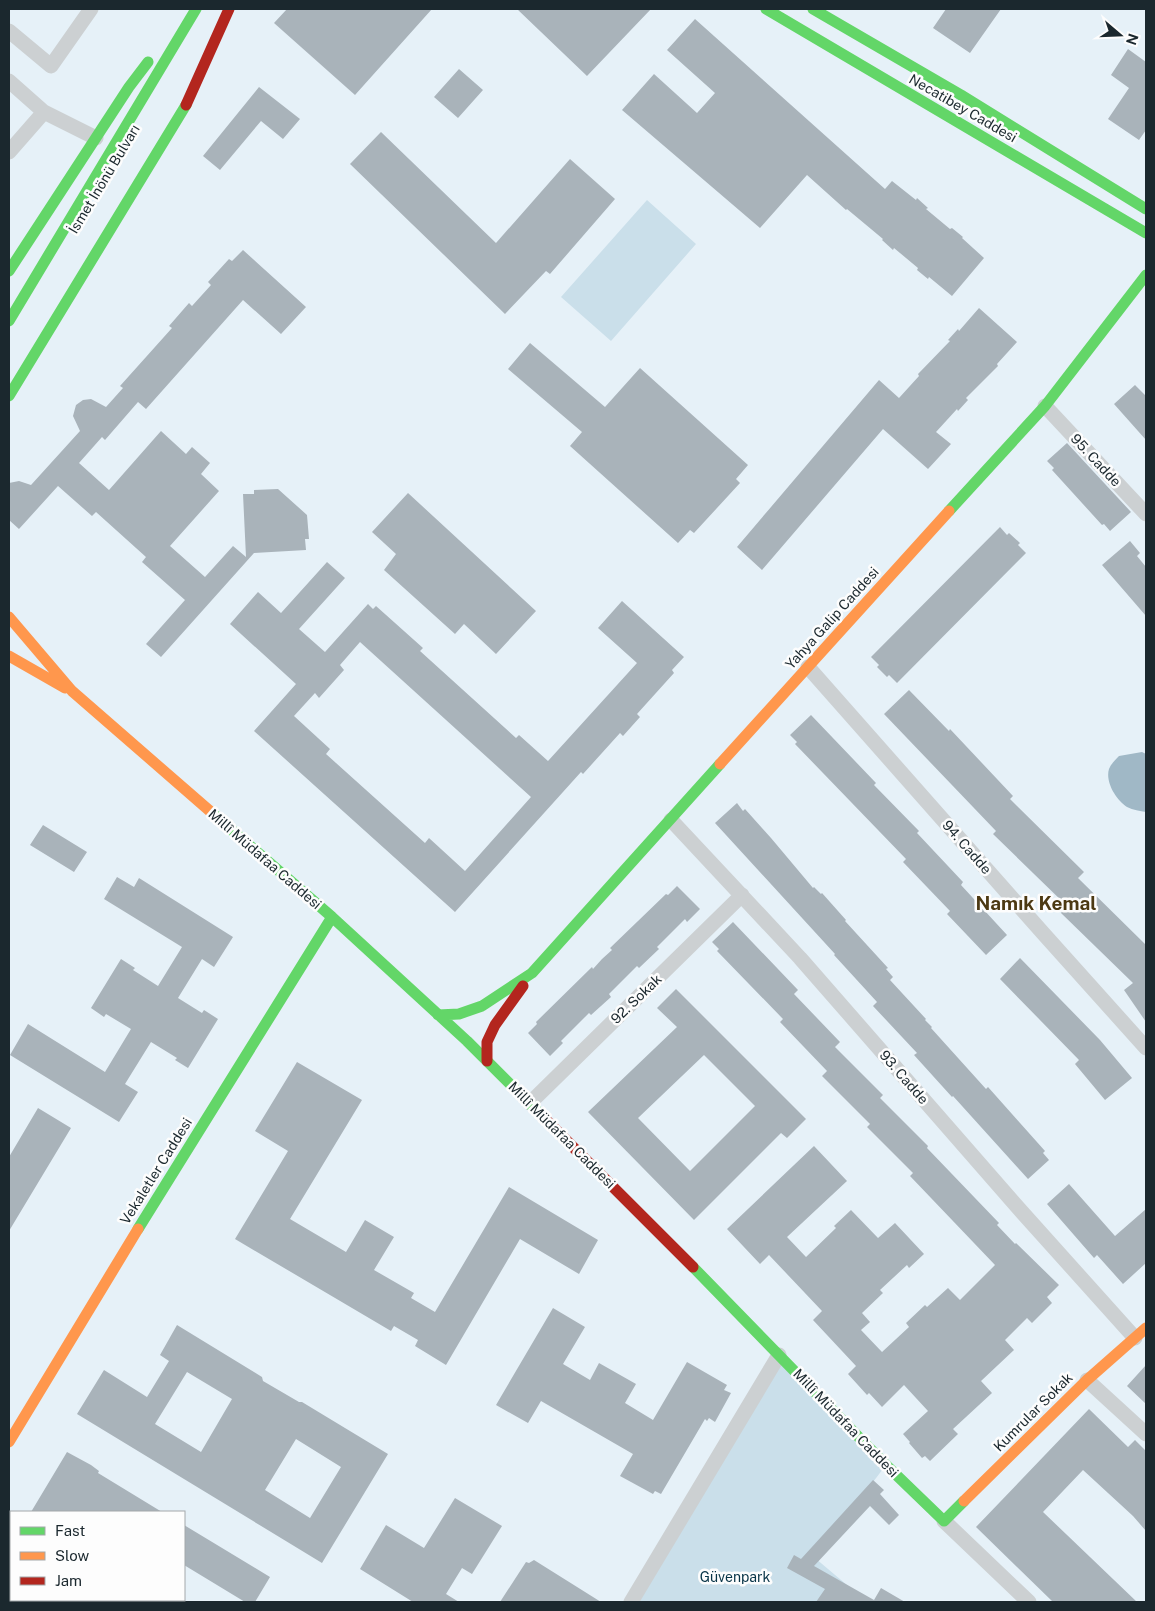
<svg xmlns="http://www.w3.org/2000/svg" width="1155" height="1611" font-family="'Public Sans',sans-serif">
  <rect width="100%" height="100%" fill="#e6f1f8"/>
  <path fill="#cadfea" d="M 647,200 L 696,244 L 611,341 L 561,297 Z
    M 779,1355 L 886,1465 L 815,1558 L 867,1602 L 631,1602 Z"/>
  <path fill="#a0b8c6" d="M 1142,752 L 1146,754 L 1146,812 C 1140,811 1133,810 1127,807 C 1116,800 1105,782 1109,769 C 1111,764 1115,760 1119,756 Z"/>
  <path fill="#a9b3ba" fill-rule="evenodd" d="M 287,9 L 432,9 L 355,95 L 274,23 Z
    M 517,9 L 651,9 L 587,76 Z
    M 946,9 L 1001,9 L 970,53 L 933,28 Z
    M 695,19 L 885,189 L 892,181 L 916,200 L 917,198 L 928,208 L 926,209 L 950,229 L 952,228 L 963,237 L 962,238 L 984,258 L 952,296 L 929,277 L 928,279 L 917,270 L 918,268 L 894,248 L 893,250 L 882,240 L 883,239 L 847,209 L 846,210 L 807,175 L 760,228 L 622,110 L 654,74 L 697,113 L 715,93 L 667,50 Z
    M 1128,49 L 1146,62 L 1146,130 L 1139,140 L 1108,119 L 1129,88 L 1111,75 Z
    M 459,69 L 483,90 L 458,118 L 434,97 Z
    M 259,87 L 300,119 L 283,139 L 261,121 L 220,170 L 203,156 Z
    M 381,132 L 496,243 L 570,159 L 615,199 L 550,274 L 546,271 L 505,314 L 350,164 Z
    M 243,250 L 306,307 L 281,334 L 243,300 L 146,409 L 138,402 L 105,440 L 102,437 L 79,463 L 109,490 L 161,431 L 186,454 L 192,447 L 210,463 L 201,474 L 219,491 L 170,546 L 205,577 L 233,546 L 246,557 L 243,494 L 254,494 L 254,490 L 278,489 L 307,515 L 309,539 L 305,539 L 306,550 L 254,553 L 161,657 L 146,644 L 185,600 L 142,562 L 146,557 L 96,512 L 92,516 L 58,486 L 19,529 L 9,520 L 9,483 L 19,481 L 31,485 L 80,431 L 73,416 L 76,405 L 83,400 L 91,399 L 106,407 L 123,388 L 120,386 L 172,328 L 169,326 L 189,303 L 192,306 L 211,285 L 208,282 L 229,259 L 232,261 Z
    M 979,308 L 1017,342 L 997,364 L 998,366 L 966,398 L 968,400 L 958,411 L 957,409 L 936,432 L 951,444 L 928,469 L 883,429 L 762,570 L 737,547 L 879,380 L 899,398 L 919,376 L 918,374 L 950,341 L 948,340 L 958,329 L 959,331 Z
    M 530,343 L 605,407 L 640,368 L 748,465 L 736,479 L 740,483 L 694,533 L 690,530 L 678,543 L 570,446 L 582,432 L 508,369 Z
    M 1135,385 L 1146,396 L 1146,440 L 1114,404 Z
    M 1067,443 L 1131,512 L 1110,531 L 1104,524 L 1102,525 L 1052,470 L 1054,468 L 1047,461 Z
    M 408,493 L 536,611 L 496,654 L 464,624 L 455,634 L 384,570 L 396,554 L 372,532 Z
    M 1000,527 L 1007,535 L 1009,533 L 1020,543 L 1018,545 L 1026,553 L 897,683 L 889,675 L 887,677 L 877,667 L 879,665 L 871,657 Z
    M 1130,541 L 1140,553 L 1137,556 L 1146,567 L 1146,616 L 1102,565 Z
    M 327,562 L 345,578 L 299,629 L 325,652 L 368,604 L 373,609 L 376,606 L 423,648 L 420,651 L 516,738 L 519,735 L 548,761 L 637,663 L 598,628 L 622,601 L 684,657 L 672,670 L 674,673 L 637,714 L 640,717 L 623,736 L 620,733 L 583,774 L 581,772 L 455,912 L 254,731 L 296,684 L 230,624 L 258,592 L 281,613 ZM 360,642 L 531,797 L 465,871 L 429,838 L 425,843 L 326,754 L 330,749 L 294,716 L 315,693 L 319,698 L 344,670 L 340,665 Z
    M 909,690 L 949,731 L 950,729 L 1013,796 L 1010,799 L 1084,872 L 1078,878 L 1146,945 L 1146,1022 L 1124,990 L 1133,983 L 1061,913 L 1067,906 L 993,834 L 996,831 L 884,714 Z
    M 811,715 L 876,783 L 874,785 L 919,831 L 917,833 L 963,882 L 961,885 L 1007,935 L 986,955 L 947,914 L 950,911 L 903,862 L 906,859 L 795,744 L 797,742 L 790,735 Z
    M 737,803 L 743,811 L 745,809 L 771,838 L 813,888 L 814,887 L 821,894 L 822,893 L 846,920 L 845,921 L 888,968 L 886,969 L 893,977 L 890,980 L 926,1019 L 925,1020 L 932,1027 L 931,1028 L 986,1089 L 988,1087 L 1045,1151 L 1043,1153 L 1049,1160 L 1028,1179 L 953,1096 L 952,1097 L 914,1055 L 917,1053 L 873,1006 L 877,1002 L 834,955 L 835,954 L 715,823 Z
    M 43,825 L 87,852 L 74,872 L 30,845 Z
    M 117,877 L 134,887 L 139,878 L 233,937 L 214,967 L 202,959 L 178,998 L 202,1013 L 204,1010 L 218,1019 L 188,1068 L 175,1060 L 177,1058 L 151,1042 L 125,1084 L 138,1092 L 119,1122 L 10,1055 L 28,1024 L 105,1072 L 131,1029 L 106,1014 L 104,1017 L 91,1008 L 121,959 L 135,968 L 133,970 L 158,986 L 182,947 L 104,899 Z
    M 677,886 L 700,909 L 687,922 L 685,919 L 657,947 L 659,949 L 639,968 L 637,966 L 609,994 L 611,997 L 591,1015 L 589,1013 L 561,1041 L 563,1043 L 550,1056 L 528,1033 L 537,1024 L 536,1022 L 592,967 L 593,969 L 602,959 L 612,950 L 610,948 L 666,894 L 668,895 Z
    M 733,922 L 798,990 L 794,994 L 840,1042 L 835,1047 L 883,1095 L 880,1098 L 928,1146 L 927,1148 L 999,1223 L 997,1225 L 1015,1244 L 1016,1243 L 1059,1285 L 1047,1297 L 1052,1303 L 1032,1323 L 1027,1318 L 1005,1340 L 1014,1350 L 981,1381 L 992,1393 L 953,1429 L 958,1434 L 930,1461 L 925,1456 L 922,1458 L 909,1443 L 910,1442 L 903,1434 L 928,1411 L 904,1385 L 882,1407 L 869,1393 L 867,1395 L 848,1374 L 856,1366 L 813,1320 L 822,1311 L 769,1255 L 760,1264 L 727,1229 L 814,1146 L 847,1181 L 787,1237 L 806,1257 L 836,1228 L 834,1226 L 851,1210 L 878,1238 L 895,1223 L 924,1254 L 909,1268 L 907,1265 L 880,1290 L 883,1293 L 862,1313 L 870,1322 L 861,1330 L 882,1352 L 909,1327 L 906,1323 L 925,1305 L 927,1307 L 948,1288 L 960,1300 L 995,1265 L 910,1176 L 913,1173 L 867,1127 L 870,1124 L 822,1076 L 827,1071 L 780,1022 L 783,1019 L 717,951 L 719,949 L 712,942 Z
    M 1020,958 L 1100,1040 L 1132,1078 L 1105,1100 L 1075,1064 L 1079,1060 L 1000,979 Z
    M 676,989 L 806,1119 L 787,1138 L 781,1133 L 694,1220 L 588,1112 L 677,1027 L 657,1008 ZM 704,1055 L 755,1106 L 690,1171 L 638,1118 Z
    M 297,1062 L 362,1100 L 290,1219 L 346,1252 L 365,1220 L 394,1237 L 374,1270 L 414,1293 L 411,1298 L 435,1312 L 509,1187 L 598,1240 L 579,1274 L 520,1239 L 446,1365 L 415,1346 L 418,1340 L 394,1326 L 391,1331 L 235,1239 L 288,1151 L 255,1131 Z
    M 38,1108 L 71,1128 L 9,1231 L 9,1157 Z
    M 1069,1184 L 1115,1236 L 1146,1209 L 1146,1263 L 1123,1284 L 1097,1255 L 1094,1258 L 1047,1204 Z
    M 553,1308 L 585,1327 L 563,1364 L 590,1380 L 599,1363 L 636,1384 L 625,1403 L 653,1420 L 687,1362 L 727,1385 L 724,1390 L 731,1393 L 715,1422 L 709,1418 L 707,1421 L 705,1419 L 661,1494 L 655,1491 L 653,1494 L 620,1476 L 633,1454 L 541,1401 L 528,1423 L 496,1405 Z
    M 177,1325 L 262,1377 L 263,1381 L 299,1402 L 302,1402 L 388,1454 L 322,1563 L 77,1414 L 104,1370 L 147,1397 L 169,1361 L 160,1355 ZM 187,1372 L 232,1399 L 201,1452 L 155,1424 ZM 296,1439 L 341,1467 L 310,1518 L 265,1490 Z
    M 1146,1365 L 1146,1404 L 1127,1386 Z
    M 1089,1409 L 1128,1447 L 1135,1440 L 1146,1451 L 1146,1531 L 1133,1516 L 1083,1470 L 1043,1512 L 1137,1602 L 1053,1602 L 976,1527 Z
    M 67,1452 L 91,1465 L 99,1471 L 98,1473 L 162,1512 L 31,1512 Z
    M 873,1480 L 884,1490 L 880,1494 L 899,1515 L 889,1525 L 870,1506 L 814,1566 L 874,1600 L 881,1588 L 905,1602 L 816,1602 L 825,1589 L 787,1568 L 794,1555 L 801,1559 Z
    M 455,1498 L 502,1526 L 472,1574 L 462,1568 L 446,1594 L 459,1602 L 413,1602 L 360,1569 L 386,1525 L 424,1548 Z
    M 184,1525 L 270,1577 L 255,1602 L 245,1602 L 184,1565 Z
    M 534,1560 L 601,1602 L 500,1602 L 526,1562 L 529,1563 Z"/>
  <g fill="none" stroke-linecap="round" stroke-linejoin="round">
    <path stroke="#ccd0d2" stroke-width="15" d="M 9,31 L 51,66 L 91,9
      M 9,81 L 44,112 L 96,138
      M 9,152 L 44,112
      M 1045,406 L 1146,514
      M 808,667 L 1042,932 L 1146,1048
      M 671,820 L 800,958 L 1021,1211 L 1135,1338
      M 530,1103 L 742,895
      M 1087,1380 L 1146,1434
      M 944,1521 L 1029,1602
      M 631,1602 L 779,1355"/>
    <path stroke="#63d668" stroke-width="11" d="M 766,9 L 1146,233
      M 813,9 L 961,95 L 1146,209
      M 9,271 L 129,87 L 148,62
      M 9,321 L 196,9
      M 9,396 L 186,105
      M 949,511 L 1045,406 L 1146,275
      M 211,812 L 332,917 L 467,1041 L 546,1120
      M 438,1015 L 459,1014 L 482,1006 L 532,973 L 720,764
      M 138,1229 L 332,917
      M 693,1267 L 886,1465 L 944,1521 L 964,1501
      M 9,1600 L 17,1602"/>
    <path stroke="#ff974d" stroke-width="11" d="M 9,617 L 72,691 L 211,812
      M 9,656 L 65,688
      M 720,764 L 949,511
      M 9,1442 L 138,1229
      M 964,1501 L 1087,1380 L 1146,1328"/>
    <path stroke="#b3261e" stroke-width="11" d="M 186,105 L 229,9
      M 487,1061 L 487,1042 L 495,1025 L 523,986
      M 546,1120 L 693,1267"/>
  </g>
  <g text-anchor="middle" stroke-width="5" stroke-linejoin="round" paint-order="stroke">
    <g font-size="14" fill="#1b282e" stroke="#fdfdfd">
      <text transform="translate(963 108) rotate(30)" y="5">Necatibey Caddesi</text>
      <text transform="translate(104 179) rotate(-59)" y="5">İsmet İnönü Bulvarı</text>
      <text transform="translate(1096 460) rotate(47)" y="5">95. Cadde</text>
      <text transform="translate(832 618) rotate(-48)" y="5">Yahya Galip Caddesi</text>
      <text transform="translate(967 847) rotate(49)" y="5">94. Cadde</text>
      <text transform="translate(265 859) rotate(41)" y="5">Millî Müdafaa Caddesi</text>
      <text transform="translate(636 999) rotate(-44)" y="5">92. Sokak</text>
      <text transform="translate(904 1077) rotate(49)" y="5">93. Cadde</text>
      <text transform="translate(562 1135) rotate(45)" y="5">Millî Müdafaa Caddesi</text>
      <text transform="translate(156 1171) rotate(-58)" y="5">Vekaletler Caddesi</text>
      <text transform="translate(1033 1412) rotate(-45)" y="5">Kumrular Sokak</text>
      <text transform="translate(846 1423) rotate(46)" y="5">Millî Müdafaa Caddesi</text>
    </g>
    <g font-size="14" fill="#083447" stroke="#fdfdfd">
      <text x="735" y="1582">Güvenpark</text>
    </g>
    <g font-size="19" font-weight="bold" fill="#4c3913" stroke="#fdfdfd">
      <text x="1036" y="910">Namık Kemal</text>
    </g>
  </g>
  <rect width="1155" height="1611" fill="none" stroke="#1b282e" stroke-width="20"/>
  <rect x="10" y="1511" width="175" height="90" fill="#fdfdfd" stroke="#a3a8aa"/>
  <rect x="20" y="1527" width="25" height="8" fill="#63d668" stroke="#a3a8aa"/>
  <text x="55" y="1536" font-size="15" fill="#1b282e">Fast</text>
  <rect x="20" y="1552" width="25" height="8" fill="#ff974d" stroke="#a3a8aa"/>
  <text x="55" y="1561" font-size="15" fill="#1b282e">Slow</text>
  <rect x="20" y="1577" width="25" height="8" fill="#b3261e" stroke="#a3a8aa"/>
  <text x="55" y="1586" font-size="15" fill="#1b282e">Jam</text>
  <g transform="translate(1120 35) rotate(109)" stroke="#fdfdfd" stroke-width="4" paint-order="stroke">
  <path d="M0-4L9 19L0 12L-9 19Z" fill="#1b282e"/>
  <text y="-8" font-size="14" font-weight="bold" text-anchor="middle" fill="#1b282e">N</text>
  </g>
</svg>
